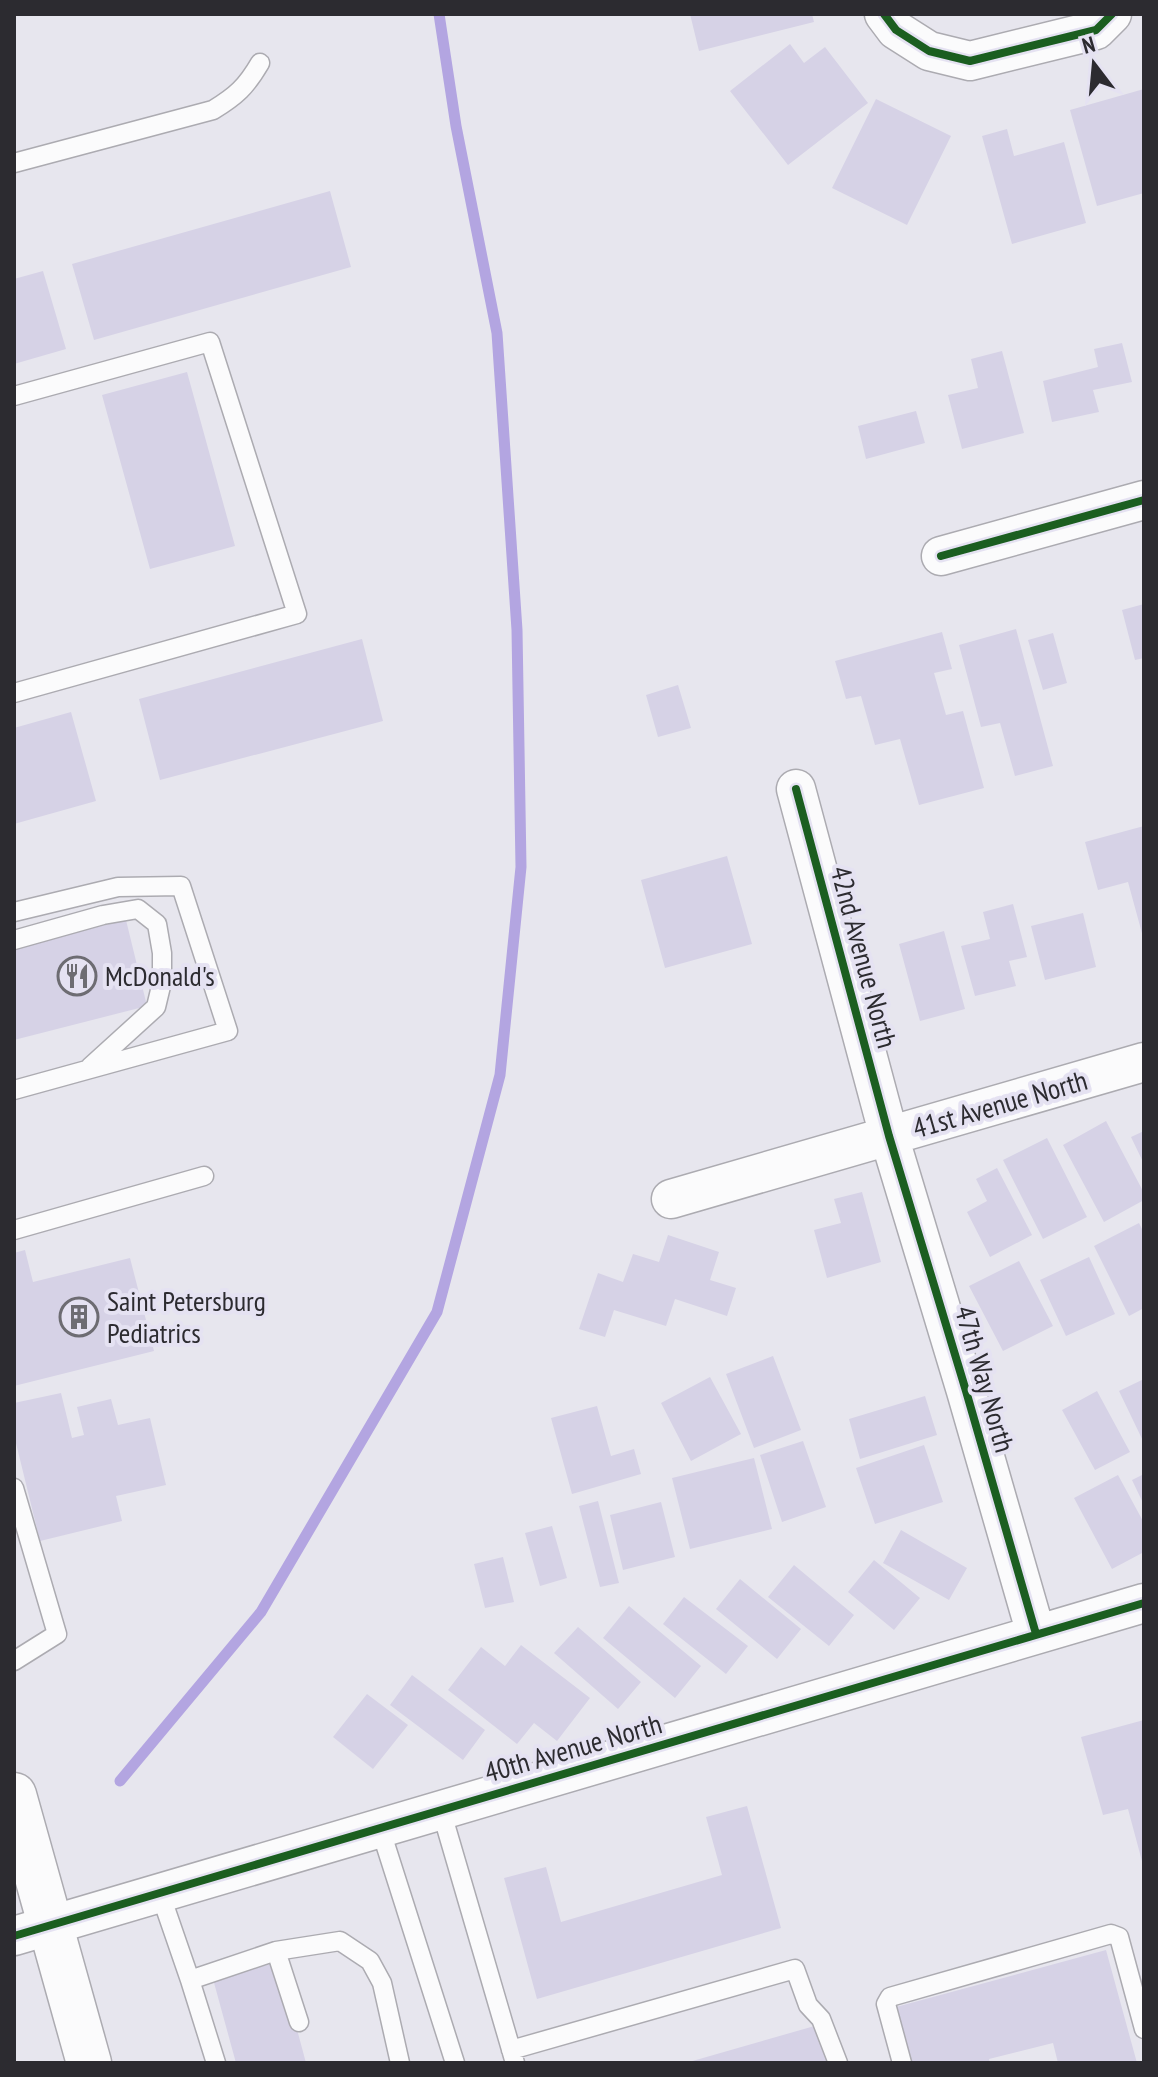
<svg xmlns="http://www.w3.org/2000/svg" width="1158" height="2077" font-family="'PT Sans Narrow',sans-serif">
  <rect width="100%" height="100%" fill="#e7e6ee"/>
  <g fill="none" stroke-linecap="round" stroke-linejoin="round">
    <path stroke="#b3a5e1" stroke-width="11" d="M 120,1781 L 261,1612 L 437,1312 L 500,1075 L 521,867 L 517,630 L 497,333 L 456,126 L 439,14"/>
  </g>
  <path fill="#d6d2e6" d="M 690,14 L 812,14 L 814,22 L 699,51 Z
    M 790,44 L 804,63 L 825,47 L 868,103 L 788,165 L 730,91 Z
    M 1144,89 L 1144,193 L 1097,206 L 1070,110 Z
    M 876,99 L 951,136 L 907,225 L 832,188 Z
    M 1007,129 L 1014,156 L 1064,142 L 1086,223 L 1012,244 L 982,136 Z
    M 330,191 L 351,267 L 94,340 L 72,264 Z
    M 43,271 L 66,349 L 14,364 L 14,279 Z
    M 1122,343 L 1132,382 L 1093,390 L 1099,412 L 1052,422 L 1043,381 L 1098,367 L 1094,349 Z
    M 1002,351 L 1024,433 L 962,449 L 948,395 L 978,388 L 971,359 Z
    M 187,372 L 235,546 L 150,569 L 102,395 Z
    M 916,411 L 925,443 L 866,459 L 858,426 Z
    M 1144,604 L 1144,658 L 1135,660 L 1122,610 Z
    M 1016,629 L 1053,766 L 1015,776 L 1000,723 L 981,727 L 959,645 Z
    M 942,632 L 952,669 L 934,673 L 946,715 L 963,711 L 984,788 L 919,805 L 900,739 L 875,745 L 861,696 L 846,699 L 835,661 Z
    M 1053,633 L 1067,683 L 1043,690 L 1028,640 Z
    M 362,639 L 383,721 L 160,780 L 139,699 Z
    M 678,685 L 691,728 L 658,737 L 646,695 Z
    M 71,712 L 96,801 L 14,824 L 14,728 Z
    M 1144,826 L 1144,937 L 1143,937 L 1128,882 L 1098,890 L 1085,842 Z
    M 727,856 L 752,944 L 665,968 L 641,880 Z
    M 1013,904 L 1027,957 L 1009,961 L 1016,986 L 975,996 L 961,946 L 990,939 L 983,912 Z
    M 1083,913 L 1096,967 L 1045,980 L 1031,926 Z
    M 126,920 L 147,1006 L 14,1040 L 14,947 Z
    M 944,931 L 965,1009 L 920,1021 L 899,944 Z
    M 1106,1121 L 1144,1193 L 1144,1200 L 1104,1222 L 1063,1145 Z
    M 1144,1131 L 1144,1164 L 1131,1137 Z
    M 1047,1138 L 1087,1217 L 1043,1239 L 1003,1160 Z
    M 997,1168 L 1032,1235 L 990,1257 L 967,1212 L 987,1201 L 976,1179 Z
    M 862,1192 L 881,1262 L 827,1278 L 814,1230 L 841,1223 L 834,1199 Z
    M 1139,1223 L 1144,1233 L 1144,1308 L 1129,1316 L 1094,1246 Z
    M 668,1235 L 719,1252 L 710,1280 L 736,1288 L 727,1316 L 675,1299 L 666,1326 L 614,1310 L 605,1337 L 579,1329 L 598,1273 L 623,1282 L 633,1254 L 659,1262 Z
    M 25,1250 L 33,1282 L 130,1258 L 154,1351 L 14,1386 L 14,1253 Z
    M 1089,1257 L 1115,1314 L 1066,1336 L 1040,1280 Z
    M 1019,1261 L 1053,1326 L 1003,1351 L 969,1286 Z
    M 773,1356 L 801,1430 L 754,1448 L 726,1374 Z
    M 710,1377 L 741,1434 L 691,1461 L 661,1403 Z
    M 1144,1379 L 1144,1443 L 1119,1391 Z
    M 1097,1391 L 1130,1452 L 1095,1470 L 1062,1410 Z
    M 61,1393 L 72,1438 L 84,1435 L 77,1407 L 111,1399 L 118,1425 L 150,1418 L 166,1485 L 116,1496 L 122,1521 L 40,1541 L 14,1435 L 14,1403 Z
    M 925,1396 L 937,1435 L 860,1459 L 849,1419 Z
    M 597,1406 L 611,1456 L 634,1449 L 641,1474 L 572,1494 L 551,1418 Z
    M 803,1441 L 826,1507 L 782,1522 L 760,1455 Z
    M 924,1445 L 943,1502 L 875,1524 L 856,1468 Z
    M 754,1458 L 772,1529 L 690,1549 L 672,1478 Z
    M 1144,1474 L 1144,1505 L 1132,1480 Z
    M 1118,1475 L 1144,1523 L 1144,1552 L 1112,1569 L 1074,1498 Z
    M 598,1501 L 619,1583 L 600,1587 L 579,1506 Z
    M 661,1502 L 675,1557 L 623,1570 L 610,1515 Z
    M 552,1526 L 567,1578 L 540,1586 L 525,1533 Z
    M 901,1530 L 967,1568 L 949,1600 L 883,1563 Z
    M 503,1557 L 514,1602 L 485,1608 L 474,1564 Z
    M 874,1560 L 920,1598 L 894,1630 L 848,1592 Z
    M 794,1565 L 854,1615 L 829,1646 L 768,1597 Z
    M 740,1579 L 801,1629 L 777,1659 L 716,1609 Z
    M 684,1597 L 748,1646 L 726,1674 L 663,1624 Z
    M 629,1606 L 701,1666 L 675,1698 L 603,1638 Z
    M 578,1627 L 641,1682 L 618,1709 L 554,1653 Z
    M 521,1645 L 590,1698 L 557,1741 L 534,1723 L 517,1744 L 448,1690 L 481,1647 L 505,1666 Z
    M 412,1675 L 485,1730 L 463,1760 L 390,1705 Z
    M 367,1694 L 408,1725 L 373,1769 L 333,1737 Z
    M 1144,1720 L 1144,1865 L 1143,1865 L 1128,1809 L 1103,1815 L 1081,1737 Z
    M 747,1806 L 781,1928 L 537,1999 L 504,1878 L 546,1867 L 561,1922 L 722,1875 L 706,1817 Z
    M 1106,1950 L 1137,2063 L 1058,2063 L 1053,2043 L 989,2059 L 990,2063 L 911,2063 L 896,2007 Z
    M 279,1962 L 306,2063 L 236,2063 L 213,1979 Z
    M 818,2025 L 829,2063 L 689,2063 L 689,2062 Z"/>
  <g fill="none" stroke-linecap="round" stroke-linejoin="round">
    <g stroke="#acabb1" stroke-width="21">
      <path id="lane" d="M 14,163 L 213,110 C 236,96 246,87 260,63
        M 14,396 L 210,342 L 297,614 L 14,693
        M 14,912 L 118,887 L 181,886 L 228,1031 L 14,1090
        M 14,940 L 103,915 L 138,909 L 157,924 L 162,953 L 162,982 L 156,1007 L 90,1067
        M 14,1230 L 204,1176
        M 14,1488 L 57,1634 L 14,1661
        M 441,1810 L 515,2063
        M 380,1828 L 455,2063
        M 160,1893 L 190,1980 L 216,2063
        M 276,1951 L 299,2022
        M 190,1980 L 276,1951 L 340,1941 L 370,1961 L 382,1983 L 400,2063
        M 511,2050 L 795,1969 L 808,2005 L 821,2019 L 838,2063
        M 902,2063 L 886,2004 L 890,1997 L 1111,1934 L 1119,1937 L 1144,2029"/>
    </g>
    <g stroke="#acabb1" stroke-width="41">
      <path id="street" d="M 884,14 L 896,30 L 929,51 L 970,61 L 1096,30 L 1112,14
        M 941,556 L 1144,500
        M 796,789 L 889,1136 L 966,1391 L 1036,1634
        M 671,1199 L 1144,1062
        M 14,1936 L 1144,1603"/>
    </g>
    <g stroke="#acabb1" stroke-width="47">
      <path id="secondary" d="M 14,1795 L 89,2063"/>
    </g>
    <use href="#lane" stroke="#fbfbfc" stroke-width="18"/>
    <use href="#street" stroke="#fbfbfc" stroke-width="38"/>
    <use href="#secondary" stroke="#fbfbfc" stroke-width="44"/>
    <g stroke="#e5e2f2" stroke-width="13">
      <path id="cycleway" d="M 884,14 L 896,30 L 929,51 L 970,61 L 1096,30 L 1112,14
        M 941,556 L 1144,500
        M 796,789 L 889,1136 L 966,1391 L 1036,1634
        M 14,1936 L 1144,1603"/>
    </g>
    <use href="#cycleway" stroke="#1b5e20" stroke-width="8"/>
  </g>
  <defs>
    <g id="restaurant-ring" transform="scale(2)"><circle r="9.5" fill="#e5e2f2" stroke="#6d6c72" stroke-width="1.5"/><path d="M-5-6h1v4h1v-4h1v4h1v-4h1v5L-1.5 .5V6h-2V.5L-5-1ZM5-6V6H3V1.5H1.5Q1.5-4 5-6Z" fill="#6d6c72"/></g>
    <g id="building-ring" transform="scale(2)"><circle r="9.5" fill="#e5e2f2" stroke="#6d6c72" stroke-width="1.5"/><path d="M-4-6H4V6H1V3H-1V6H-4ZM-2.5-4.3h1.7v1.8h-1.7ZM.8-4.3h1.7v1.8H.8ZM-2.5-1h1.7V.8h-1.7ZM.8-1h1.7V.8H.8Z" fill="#6d6c72"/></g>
  </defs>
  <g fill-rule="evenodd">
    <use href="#restaurant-ring" x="77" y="976"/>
    <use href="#building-ring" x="79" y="1317"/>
  </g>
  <g text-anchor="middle" stroke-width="8" stroke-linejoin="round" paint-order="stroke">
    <g font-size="28" fill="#2c2b30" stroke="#e5e2f2">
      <text transform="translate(864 957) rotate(75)" y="10">42nd Avenue North</text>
      <text transform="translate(1000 1104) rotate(-16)" y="10">41st Avenue North</text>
      <text transform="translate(985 1379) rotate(74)" y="10">47th Way North</text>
      <text transform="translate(573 1748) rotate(-16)" y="10">40th Avenue North</text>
    </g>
    <g font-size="28" fill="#2c2b30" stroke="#e5e2f2" text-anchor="start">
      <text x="105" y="986">McDonald's</text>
      <text x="107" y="1311">Saint Petersburg<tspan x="107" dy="32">Pediatrics</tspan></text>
    </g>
  </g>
  <rect width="1158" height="2077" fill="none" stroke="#2c2b30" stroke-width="32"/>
  <g transform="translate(1094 64) rotate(344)" stroke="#e5e2f2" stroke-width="6" paint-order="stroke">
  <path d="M0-6L14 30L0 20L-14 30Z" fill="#2c2b30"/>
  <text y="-12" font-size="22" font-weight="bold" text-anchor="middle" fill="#2c2b30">N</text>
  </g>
</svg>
